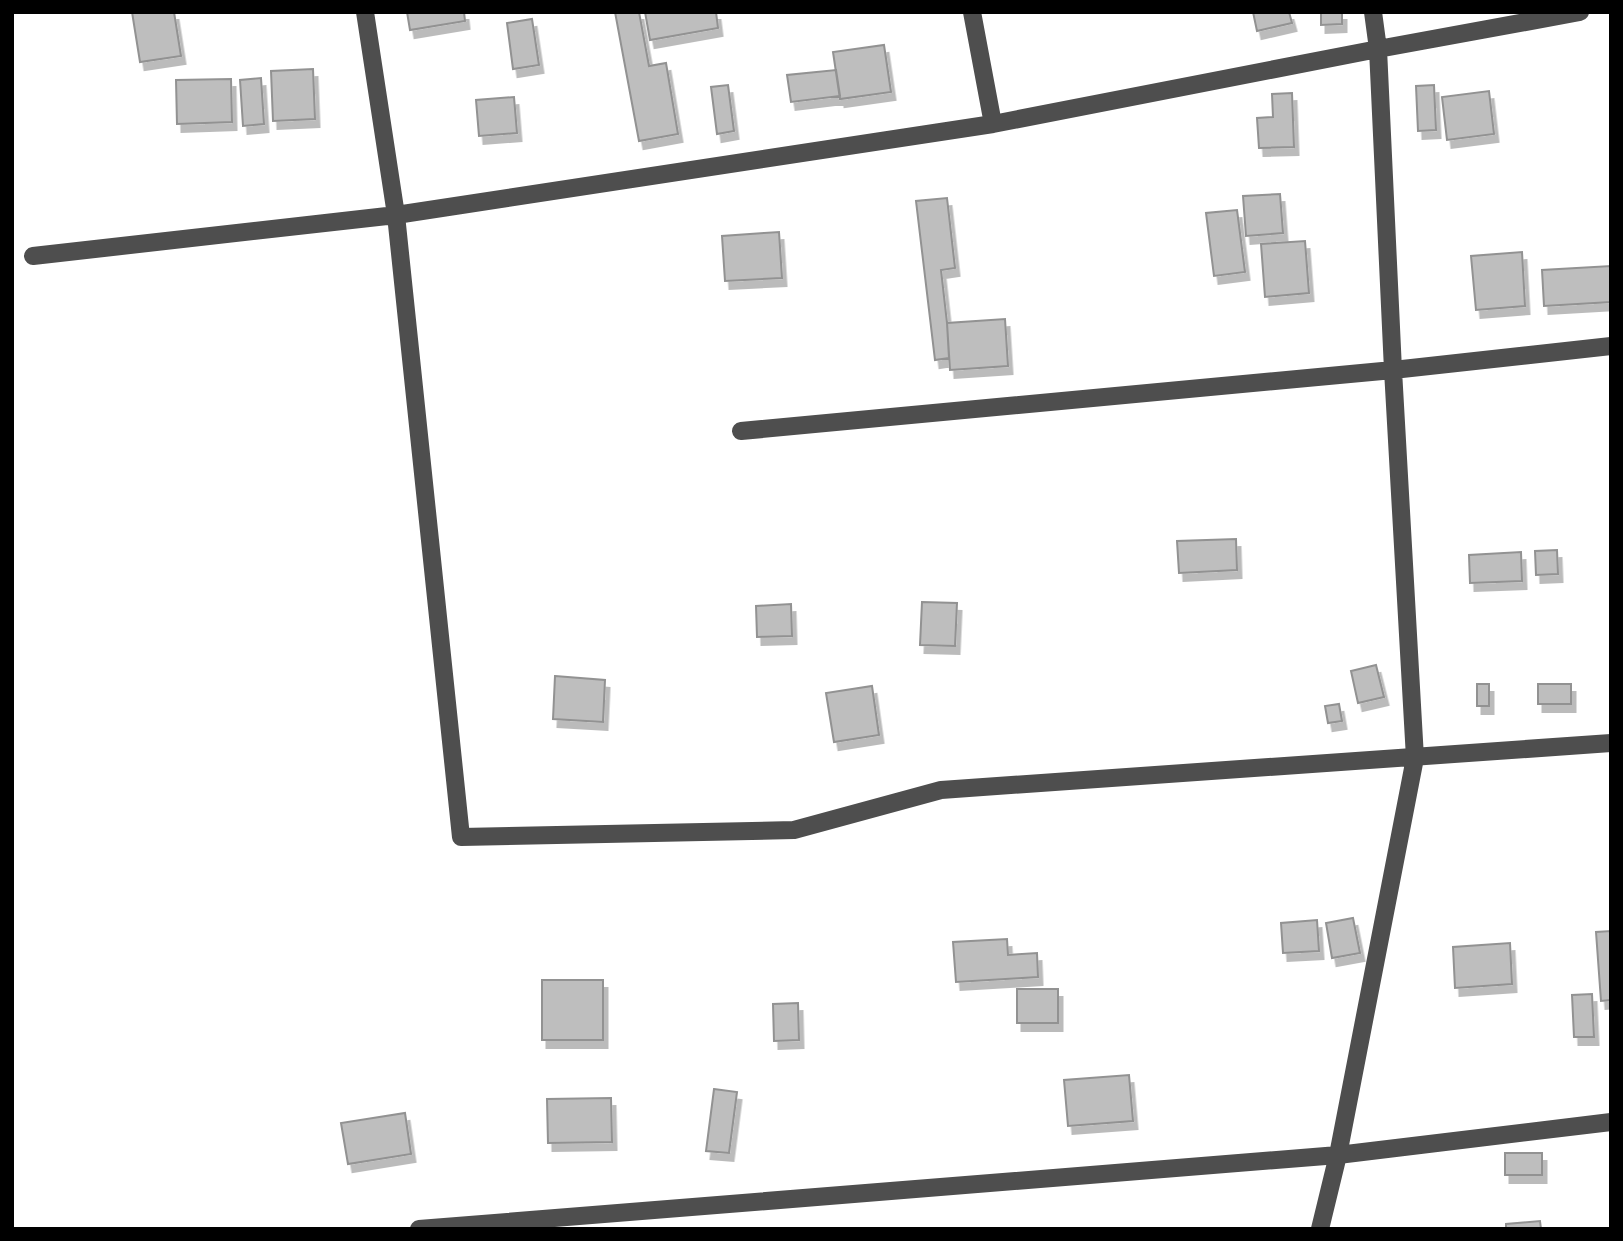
<svg xmlns="http://www.w3.org/2000/svg" width="1623" height="1241" font-family="'Sofia Sans Condensed',sans-serif">
  <defs>
    <filter id="shadow"><feDropShadow dx="4.5" dy="8" stdDeviation="0" flood-color="#0004"/></filter>
  </defs>
  <rect width="100%" height="100%" fill="#fff"/>
  <path fill="#bebebe" stroke="#929292" stroke-width="2" filter="url(#shadow)" d="M 132,12 L 174,12 L 181,56 L 140,62 Z
    M 407,12 L 464,12 L 465,21 L 410,30 Z
    M 615,12 L 639,12 L 649,66 L 666,63 L 678,134 L 639,141 Z
    M 645,12 L 716,12 L 718,28 L 650,40 Z
    M 1253,12 L 1289,12 L 1292,23 L 1257,31 Z
    M 1321,12 L 1342,12 L 1342,24 L 1321,25 Z
    M 532,19 L 539,65 L 513,69 L 507,23 Z
    M 884,45 L 891,92 L 840,99 L 833,52 Z
    M 313,69 L 315,119 L 273,121 L 271,71 Z
    M 836,70 L 840,96 L 791,102 L 787,75 Z
    M 261,78 L 264,124 L 243,126 L 240,80 Z
    M 231,79 L 232,122 L 177,124 L 176,80 Z
    M 728,85 L 734,131 L 717,134 L 711,87 Z
    M 1434,85 L 1436,130 L 1418,131 L 1416,86 Z
    M 1489,91 L 1494,134 L 1447,140 L 1442,97 Z
    M 1292,93 L 1294,147 L 1259,148 L 1257,118 L 1273,117 L 1272,94 Z
    M 514,97 L 517,133 L 479,136 L 476,100 Z
    M 1280,194 L 1283,233 L 1246,236 L 1243,196 Z
    M 947,198 L 955,268 L 941,270 L 947,323 L 949,358 L 935,360 L 916,201 Z
    M 1237,210 L 1245,272 L 1214,276 L 1206,213 Z
    M 779,232 L 782,278 L 725,281 L 722,236 Z
    M 1305,241 L 1309,293 L 1265,297 L 1261,244 Z
    M 1522,252 L 1525,306 L 1476,310 L 1471,256 Z
    M 1611,266 L 1611,302 L 1544,306 L 1542,270 Z
    M 1005,319 L 1008,366 L 950,370 L 947,323 Z
    M 1236,539 L 1237,570 L 1179,573 L 1177,541 Z
    M 1557,550 L 1558,574 L 1536,575 L 1535,551 Z
    M 1521,552 L 1522,581 L 1470,583 L 1469,555 Z
    M 922,602 L 957,603 L 955,646 L 920,645 Z
    M 791,604 L 792,636 L 757,637 L 756,606 Z
    M 1376,665 L 1384,697 L 1358,703 L 1351,671 Z
    M 555,676 L 605,680 L 603,722 L 553,719 Z
    M 1477,684 L 1489,684 L 1489,706 L 1477,706 Z
    M 1538,684 L 1571,684 L 1571,704 L 1538,704 Z
    M 872,686 L 879,735 L 834,742 L 826,693 Z
    M 1339,704 L 1342,721 L 1328,723 L 1325,706 Z
    M 1353,918 L 1360,953 L 1332,958 L 1326,923 Z
    M 1317,920 L 1319,951 L 1283,953 L 1281,923 Z
    M 1611,931 L 1611,1000 L 1601,1001 L 1596,932 Z
    M 1007,939 L 1008,955 L 1037,953 L 1038,977 L 956,982 L 953,942 Z
    M 1510,943 L 1512,984 L 1455,988 L 1453,947 Z
    M 542,980 L 603,980 L 603,1040 L 542,1040 Z
    M 1017,989 L 1058,989 L 1058,1023 L 1017,1023 Z
    M 1592,994 L 1594,1037 L 1574,1037 L 1572,995 Z
    M 798,1003 L 799,1040 L 774,1041 L 773,1004 Z
    M 1129,1075 L 1133,1121 L 1068,1126 L 1064,1080 Z
    M 714,1089 L 737,1092 L 729,1153 L 706,1151 Z
    M 611,1098 L 612,1142 L 548,1143 L 547,1099 Z
    M 405,1113 L 411,1154 L 348,1164 L 341,1123 Z
    M 1505,1153 L 1542,1153 L 1542,1175 L 1505,1175 Z
    M 1540,1221 L 1541,1229 L 1506,1229 L 1506,1224 Z"/>
  <g fill="none" stroke-linecap="round" stroke-linejoin="round">
    <path stroke="#4e4e4e" stroke-width="18" d="M 365,12 L 396,215 L 461,837 L 794,830 L 941,790 L 1611,743
      M 972,12 L 993,124
      M 33,256 L 396,215 L 993,124 L 1378,49 L 1580,12
      M 741,431 L 1393,370 L 1611,346
      M 419,1229 L 1338,1155 L 1611,1122
      M 1320,1229 L 1338,1155 L 1415,758 L 1393,370 L 1378,49 L 1373,12"/>
  </g>
  <rect width="1623" height="1241" fill="none" stroke="#000000" stroke-width="28"/>
</svg>
